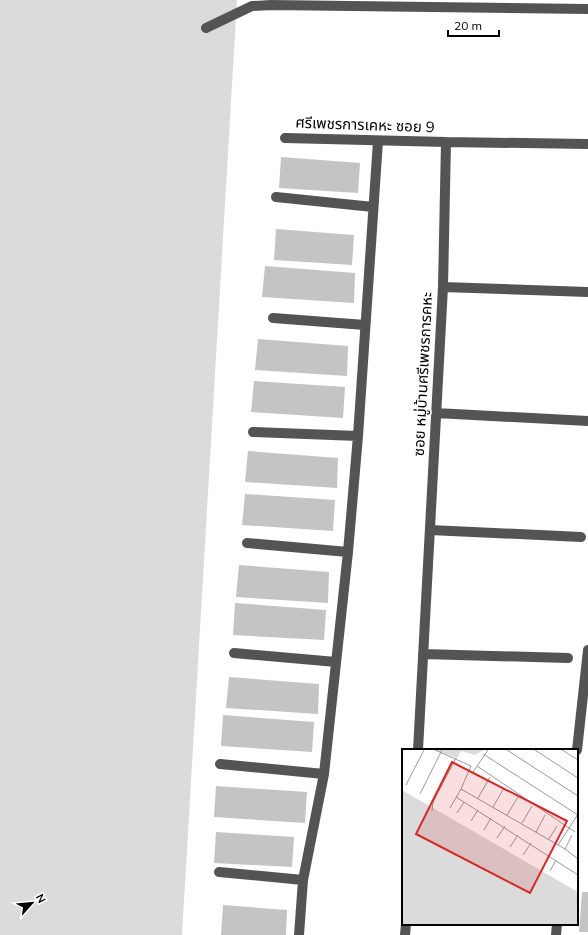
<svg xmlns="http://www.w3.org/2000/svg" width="588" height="935" font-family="Mulish,'Noto Sans Thai',sans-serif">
  <rect width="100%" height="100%" fill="#fff"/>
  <path fill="#dbdbdb" d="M 0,0 L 237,0 L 182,935 L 0,935 Z"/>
  <path fill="#c4c4c4" d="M 281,157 L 360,163 L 358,193 L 279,188 Z
    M 276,229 L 354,235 L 352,265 L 274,260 Z
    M 265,266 L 355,273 L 354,303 L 262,297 Z
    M 258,339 L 348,346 L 347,376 L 255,370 Z
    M 254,381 L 345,387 L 343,418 L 251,412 Z
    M 248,451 L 338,458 L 337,488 L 245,482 Z
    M 245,494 L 335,500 L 333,531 L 242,525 Z
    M 239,565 L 329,572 L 328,603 L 236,597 Z
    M 235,603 L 326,610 L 324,640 L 233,635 Z
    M 229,677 L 319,684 L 318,714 L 226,708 Z
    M 223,715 L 314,722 L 312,752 L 221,746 Z
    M 216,786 L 307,792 L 305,823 L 214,817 Z
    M 216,832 L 294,837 L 292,867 L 214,863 Z
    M 582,892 L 588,892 L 588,932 L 579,932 Z
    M 223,905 L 287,910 L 286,935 L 221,935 Z"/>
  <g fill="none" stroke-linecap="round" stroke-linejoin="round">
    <path stroke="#545454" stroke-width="10" d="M 206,28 L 252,6 L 271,5 L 588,9
      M 285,138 L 446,142
      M 276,197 L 373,207
      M 443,287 L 588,292
      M 273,318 L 365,325
      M 436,413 L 588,421
      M 253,432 L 358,436
      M 430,530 L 581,537
      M 247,543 L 348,552
      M 234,653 L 336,662
      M 423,654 L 568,658
      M 418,750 L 443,287 L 446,142 L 588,144
      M 577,750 L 588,650
      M 220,764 L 324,774
      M 219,872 L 303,880
      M 299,935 L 303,880 L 324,774 L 348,552 L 358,436 L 378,141
      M 405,935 L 406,924
      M 556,935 L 557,924"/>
  </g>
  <g text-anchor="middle" stroke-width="3.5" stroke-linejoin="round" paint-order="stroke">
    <g font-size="15" fill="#000" stroke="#fff">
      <text transform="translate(365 125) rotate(2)" y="5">ศรีเพชรการเคหะ ซอย 9</text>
      <text transform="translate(423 374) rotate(-87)" y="5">ซอย หมู่บ้านศรีเพชรการคหะ</text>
    </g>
  </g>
  <g transform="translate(402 749)">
    <rect width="176" height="176" fill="#fff"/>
    <path d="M 33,1 L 82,1 L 73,6 L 59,2 L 55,9 ZM 0,41 L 176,143 L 176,175 L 0,175 Z" fill="#dbdbdb"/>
    <path fill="none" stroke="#999" stroke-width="1" d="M 33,1 L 69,17 L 59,40 L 163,100 L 176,110M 105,1 L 176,47M 133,1 L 176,29M 160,1 L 176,11M 81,5 L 176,66M 75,17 L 173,83M 71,23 L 86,1M 4,36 L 22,1M 18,45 L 40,1M 54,48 L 176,126M 76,49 L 88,28M 91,58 L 102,39M 48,59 L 59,40M 30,62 L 31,53 L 54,9M 55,64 L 62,53M 105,66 L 116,48M 69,72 L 76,61M 120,74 L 130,57M 82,81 L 89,69M 134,83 L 143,66M 95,89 L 103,77M 147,90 L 155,77M 156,96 L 176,65M 108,98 L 116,86M 163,100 L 170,86M 121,106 L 129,94M 148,122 L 154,111"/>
    <path fill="#d62828" fill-opacity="0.15" stroke="#d62828" stroke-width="2" d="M 50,13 L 165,72 L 128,144 L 14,85 Z"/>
    <rect width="176" height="176" fill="none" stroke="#000" stroke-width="2"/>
  </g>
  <g transform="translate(32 903) rotate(63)" stroke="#ffffff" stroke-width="3" paint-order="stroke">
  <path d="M0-3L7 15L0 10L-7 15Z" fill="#000000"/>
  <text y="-6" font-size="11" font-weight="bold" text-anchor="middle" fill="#000000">N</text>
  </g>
  <path d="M448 30v6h51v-6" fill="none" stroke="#000000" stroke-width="2"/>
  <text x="454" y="30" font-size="12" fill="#000000" stroke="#ffffff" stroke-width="3" paint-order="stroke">20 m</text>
</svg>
